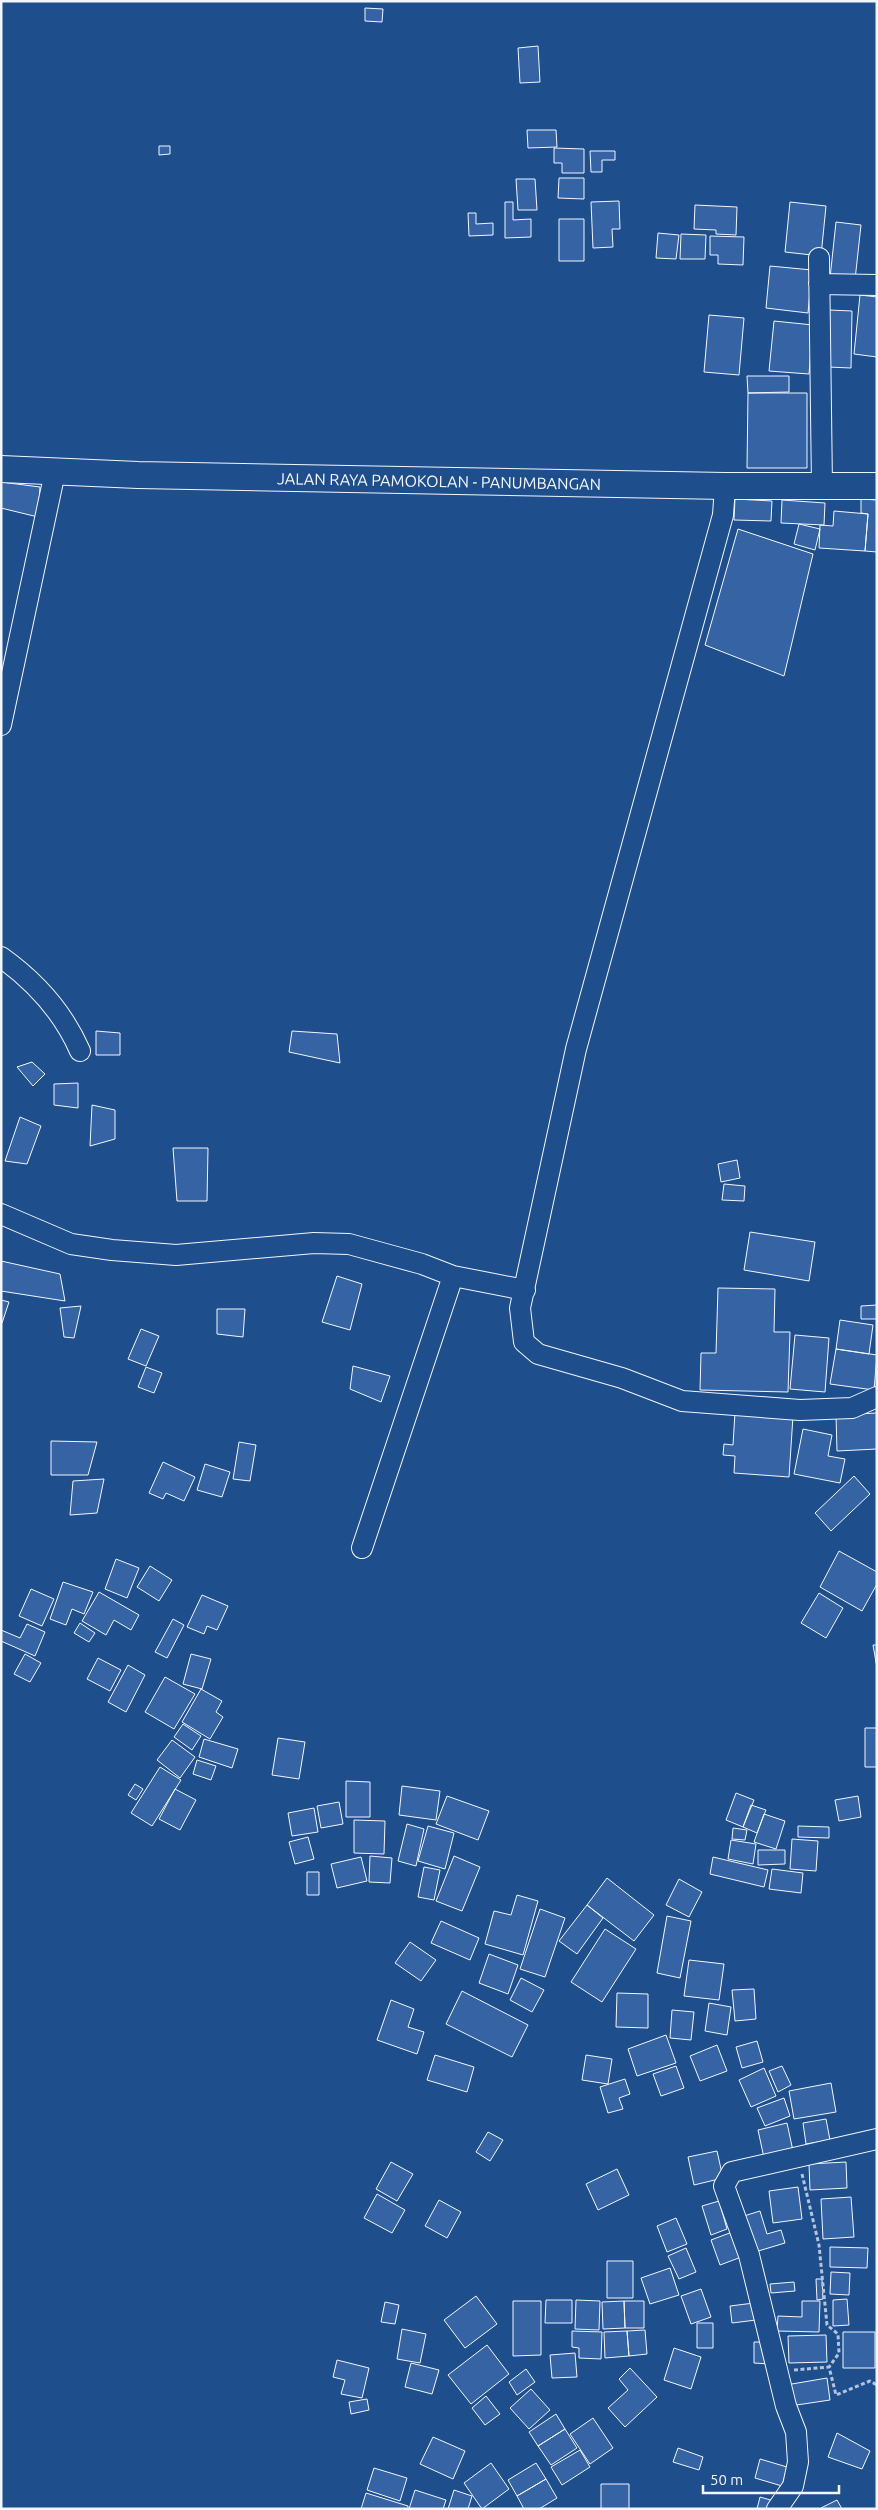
<svg xmlns="http://www.w3.org/2000/svg" width="878" height="2510" font-family="Ubuntu,sans-serif">
  <rect width="100%" height="100%" fill="#1f4e8c"/>
  <path fill="#3563a3" stroke="#f2f6ff" d="M 365,8 L 383,9 L 382,22 L 365,21 Z
    M 538,46 L 540,82 L 520,83 L 518,48 Z
    M 527,130 L 556,130 L 557,147 L 528,148 Z
    M 159,146 L 170,146 L 170,154 L 159,155 Z
    M 554,148 L 584,149 L 584,173 L 562,173 L 562,163 L 554,163 Z
    M 590,151 L 615,151 L 615,160 L 602,160 L 602,172 L 591,172 Z
    M 559,178 L 584,178 L 584,199 L 558,198 Z
    M 516,179 L 535,179 L 537,210 L 518,210 Z
    M 619,201 L 620,229 L 612,229 L 613,247 L 593,248 L 591,202 Z
    M 505,202 L 513,202 L 513,220 L 531,219 L 531,237 L 505,238 Z
    M 790,202 L 826,206 L 821,256 L 785,252 Z
    M 695,205 L 737,207 L 736,235 L 716,234 L 716,230 L 694,229 Z
    M 468,213 L 476,213 L 476,224 L 493,223 L 493,235 L 469,236 Z
    M 559,219 L 584,219 L 584,261 L 559,261 Z
    M 836,222 L 861,225 L 855,280 L 830,278 Z
    M 658,233 L 679,235 L 676,259 L 656,258 Z
    M 681,234 L 706,235 L 705,259 L 680,259 Z
    M 710,236 L 744,237 L 743,265 L 718,264 L 718,255 L 710,255 Z
    M 770,266 L 812,270 L 808,313 L 766,308 Z
    M 860,295 L 877,297 L 877,357 L 854,354 Z
    M 829,310 L 852,311 L 851,368 L 828,367 Z
    M 709,315 L 744,318 L 739,375 L 704,372 Z
    M 774,321 L 813,325 L 809,374 L 769,371 Z
    M 747,376 L 789,376 L 789,392 L 748,393 Z
    M 748,393 L 807,393 L 807,468 L 747,468 Z
    M 1,482 L 40,487 L 38,517 L 1,508 Z
    M 735,499 L 772,501 L 771,521 L 734,520 Z
    M 861,499 L 877,500 L 877,552 L 865,551 L 868,514 L 861,513 Z
    M 782,500 L 825,503 L 824,525 L 781,523 Z
    M 834,511 L 868,514 L 865,551 L 819,548 L 820,525 L 833,526 Z
    M 799,524 L 820,529 L 815,550 L 794,544 Z
    M 738,529 L 813,554 L 784,676 L 705,645 Z
    M 96,1031 L 120,1033 L 120,1055 L 96,1055 Z
    M 292,1031 L 337,1034 L 340,1063 L 289,1052 Z
    M 32,1062 L 45,1074 L 33,1086 L 17,1067 Z
    M 78,1083 L 78,1108 L 54,1105 L 54,1084 Z
    M 92,1105 L 115,1110 L 115,1139 L 90,1146 Z
    M 20,1117 L 41,1126 L 27,1164 L 5,1161 Z
    M 173,1148 L 208,1148 L 207,1201 L 177,1201 Z
    M 737,1160 L 740,1178 L 721,1182 L 718,1164 Z
    M 724,1184 L 745,1186 L 744,1201 L 722,1200 Z
    M 750,1232 L 815,1242 L 809,1281 L 744,1270 Z
    M 1,1261 L 60,1274 L 65,1301 L 1,1291 Z
    M 337,1276 L 362,1284 L 350,1330 L 322,1322 Z
    M 718,1288 L 775,1289 L 774,1332 L 790,1332 L 788,1392 L 700,1390 L 701,1353 L 716,1353 Z
    M 1,1300 L 9,1302 L 2,1323 L 1,1322 Z
    M 877,1305 L 877,1319 L 861,1319 L 861,1306 Z
    M 81,1306 L 74,1338 L 64,1337 L 60,1308 Z
    M 217,1309 L 245,1309 L 243,1337 L 217,1334 Z
    M 840,1320 L 873,1325 L 869,1354 L 836,1349 Z
    M 141,1329 L 159,1336 L 146,1366 L 128,1359 Z
    M 795,1335 L 829,1338 L 825,1392 L 790,1389 Z
    M 836,1349 L 877,1355 L 874,1390 L 830,1384 Z
    M 353,1366 L 390,1376 L 381,1402 L 350,1389 Z
    M 146,1367 L 162,1373 L 154,1393 L 138,1387 Z
    M 735,1412 L 793,1416 L 789,1477 L 734,1473 L 735,1456 L 723,1455 L 724,1444 L 733,1445 Z
    M 877,1413 L 877,1449 L 837,1451 L 836,1415 Z
    M 803,1429 L 832,1435 L 828,1456 L 845,1459 L 840,1483 L 794,1474 Z
    M 51,1441 L 97,1442 L 88,1475 L 51,1475 Z
    M 239,1442 L 256,1445 L 250,1481 L 233,1479 Z
    M 163,1462 L 195,1477 L 184,1501 L 166,1493 L 163,1499 L 149,1493 Z
    M 205,1464 L 230,1472 L 222,1497 L 197,1490 Z
    M 854,1476 L 870,1494 L 831,1531 L 815,1513 Z
    M 104,1479 L 97,1513 L 70,1515 L 73,1481 Z
    M 839,1551 L 877,1572 L 877,1584 L 862,1611 L 820,1587 Z
    M 116,1559 L 139,1568 L 127,1598 L 105,1589 Z
    M 150,1566 L 172,1580 L 159,1601 L 137,1587 Z
    M 63,1582 L 93,1592 L 84,1614 L 72,1609 L 66,1625 L 50,1619 Z
    M 31,1589 L 54,1599 L 42,1626 L 19,1616 Z
    M 99,1592 L 139,1615 L 131,1630 L 114,1620 L 106,1635 L 82,1621 Z
    M 819,1593 L 843,1608 L 826,1638 L 801,1623 Z
    M 202,1595 L 228,1606 L 217,1630 L 207,1626 L 204,1634 L 187,1627 Z
    M 173,1619 L 184,1625 L 167,1658 L 155,1652 Z
    M 80,1623 L 95,1633 L 89,1642 L 74,1633 Z
    M 27,1624 L 45,1632 L 35,1656 L 1,1641 L 1,1630 L 20,1638 Z
    M 873,1645 L 877,1645 L 877,1668 Z
    M 25,1654 L 41,1663 L 30,1682 L 14,1674 Z
    M 191,1654 L 211,1659 L 202,1689 L 183,1684 Z
    M 98,1658 L 121,1670 L 110,1691 L 87,1679 Z
    M 128,1665 L 145,1675 L 126,1712 L 108,1702 Z
    M 165,1677 L 195,1694 L 174,1729 L 145,1712 Z
    M 201,1689 L 222,1701 L 216,1712 L 223,1717 L 210,1739 L 182,1722 Z
    M 183,1724 L 201,1736 L 192,1750 L 174,1737 Z
    M 865,1728 L 877,1728 L 877,1767 L 865,1767 Z
    M 278,1738 L 305,1742 L 299,1779 L 272,1775 Z
    M 204,1739 L 238,1749 L 232,1768 L 199,1757 Z
    M 172,1740 L 195,1757 L 180,1778 L 157,1760 Z
    M 197,1760 L 216,1766 L 211,1780 L 193,1774 Z
    M 160,1767 L 181,1780 L 152,1826 L 131,1813 Z
    M 346,1781 L 370,1782 L 370,1817 L 346,1817 Z
    M 135,1784 L 143,1789 L 136,1800 L 128,1795 Z
    M 402,1786 L 440,1791 L 436,1820 L 399,1815 Z
    M 175,1789 L 196,1800 L 180,1830 L 159,1819 Z
    M 736,1793 L 754,1800 L 743,1827 L 726,1820 Z
    M 447,1796 L 489,1811 L 478,1840 L 436,1824 Z
    M 858,1796 L 861,1817 L 839,1821 L 835,1800 Z
    M 339,1802 L 343,1824 L 321,1828 L 317,1806 Z
    M 751,1805 L 766,1810 L 757,1833 L 743,1827 Z
    M 314,1808 L 318,1832 L 292,1836 L 288,1813 Z
    M 764,1814 L 785,1821 L 776,1849 L 754,1842 Z
    M 354,1820 L 385,1821 L 384,1854 L 354,1853 Z
    M 407,1824 L 424,1829 L 416,1866 L 398,1861 Z
    M 428,1826 L 454,1833 L 445,1869 L 418,1861 Z
    M 798,1826 L 829,1827 L 829,1838 L 798,1837 Z
    M 733,1828 L 747,1830 L 745,1840 L 732,1839 Z
    M 308,1837 L 314,1859 L 295,1864 L 289,1842 Z
    M 792,1839 L 818,1841 L 816,1871 L 790,1869 Z
    M 731,1840 L 756,1844 L 753,1864 L 728,1859 Z
    M 758,1850 L 785,1850 L 785,1864 L 758,1865 Z
    M 370,1856 L 392,1858 L 390,1883 L 369,1882 Z
    M 454,1856 L 480,1867 L 462,1911 L 436,1901 Z
    M 361,1857 L 367,1881 L 337,1888 L 331,1864 Z
    M 713,1857 L 768,1870 L 764,1887 L 710,1874 Z
    M 424,1867 L 440,1870 L 434,1900 L 418,1897 Z
    M 772,1869 L 803,1873 L 801,1893 L 769,1889 Z
    M 307,1872 L 319,1872 L 319,1895 L 307,1895 Z
    M 607,1878 L 654,1915 L 634,1941 L 587,1905 Z
    M 679,1879 L 702,1892 L 689,1917 L 666,1905 Z
    M 517,1895 L 538,1901 L 523,1955 L 485,1944 L 494,1911 L 511,1915 Z
    M 587,1905 L 603,1918 L 577,1954 L 559,1941 Z
    M 540,1909 L 565,1918 L 545,1977 L 520,1969 Z
    M 667,1916 L 691,1921 L 680,1978 L 657,1973 Z
    M 441,1921 L 479,1938 L 470,1960 L 431,1943 Z
    M 605,1929 L 636,1949 L 602,2002 L 571,1982 Z
    M 410,1942 L 436,1960 L 421,1981 L 395,1963 Z
    M 489,1954 L 518,1965 L 508,1994 L 479,1983 Z
    M 689,1960 L 724,1964 L 719,2000 L 684,1996 Z
    M 521,1978 L 544,1990 L 532,2012 L 510,2000 Z
    M 754,1989 L 756,2019 L 735,2021 L 732,1990 Z
    M 462,1991 L 528,2025 L 512,2057 L 446,2024 Z
    M 617,1993 L 648,1994 L 648,2028 L 616,2027 Z
    M 391,2000 L 414,2009 L 408,2027 L 424,2032 L 417,2054 L 377,2040 Z
    M 709,2003 L 731,2007 L 727,2035 L 705,2031 Z
    M 672,2010 L 694,2012 L 691,2040 L 670,2038 Z
    M 666,2035 L 676,2063 L 637,2076 L 628,2049 Z
    M 757,2041 L 763,2062 L 742,2068 L 736,2047 Z
    M 717,2045 L 727,2071 L 700,2081 L 690,2056 Z
    M 435,2055 L 474,2067 L 467,2092 L 427,2080 Z
    M 586,2055 L 612,2059 L 608,2084 L 582,2080 Z
    M 676,2066 L 684,2088 L 661,2096 L 653,2074 Z
    M 782,2066 L 791,2085 L 778,2092 L 769,2071 Z
    M 764,2068 L 776,2096 L 751,2107 L 739,2080 Z
    M 625,2079 L 630,2094 L 619,2098 L 623,2109 L 608,2113 L 600,2087 Z
    M 831,2083 L 836,2112 L 794,2119 L 789,2091 Z
    M 784,2098 L 790,2116 L 765,2126 L 757,2108 Z
    M 826,2119 L 830,2140 L 806,2144 L 803,2123 Z
    M 787,2123 L 793,2151 L 764,2158 L 758,2130 Z
    M 488,2132 L 503,2140 L 490,2161 L 476,2152 Z
    M 717,2151 L 723,2178 L 694,2185 L 688,2157 Z
    M 391,2162 L 413,2174 L 397,2201 L 376,2189 Z
    M 846,2162 L 847,2188 L 810,2190 L 809,2164 Z
    M 617,2169 L 629,2195 L 598,2210 L 586,2184 Z
    M 798,2187 L 802,2219 L 773,2223 L 769,2191 Z
    M 377,2194 L 405,2210 L 392,2233 L 364,2218 Z
    M 851,2197 L 854,2237 L 823,2239 L 821,2199 Z
    M 439,2200 L 461,2212 L 447,2238 L 425,2226 Z
    M 719,2201 L 727,2229 L 711,2235 L 702,2206 Z
    M 760,2211 L 767,2234 L 781,2230 L 785,2243 L 755,2252 L 744,2216 Z
    M 676,2218 L 687,2244 L 667,2252 L 657,2226 Z
    M 735,2231 L 744,2256 L 720,2265 L 711,2240 Z
    M 830,2247 L 868,2248 L 867,2268 L 830,2267 Z
    M 686,2248 L 696,2272 L 679,2279 L 668,2256 Z
    M 607,2261 L 633,2261 L 633,2298 L 607,2298 Z
    M 670,2268 L 679,2295 L 650,2304 L 641,2278 Z
    M 831,2272 L 850,2273 L 849,2295 L 830,2294 Z
    M 816,2279 L 822,2279 L 823,2299 L 817,2300 Z
    M 794,2282 L 795,2291 L 771,2293 L 770,2284 Z
    M 701,2289 L 711,2317 L 691,2324 L 681,2296 Z
    M 476,2296 L 497,2324 L 465,2348 L 444,2320 Z
    M 847,2299 L 849,2325 L 833,2326 L 833,2300 Z
    M 546,2300 L 572,2300 L 572,2323 L 545,2323 Z
    M 576,2300 L 600,2301 L 599,2330 L 575,2329 Z
    M 513,2301 L 541,2301 L 541,2355 L 513,2356 Z
    M 624,2301 L 644,2301 L 644,2328 L 625,2328 Z
    M 624,2301 L 625,2328 L 603,2329 L 602,2302 Z
    M 802,2301 L 820,2301 L 819,2332 L 777,2331 L 778,2316 L 802,2317 Z
    M 385,2302 L 399,2305 L 395,2324 L 381,2322 Z
    M 754,2303 L 756,2320 L 732,2323 L 730,2306 Z
    M 697,2323 L 713,2323 L 713,2348 L 697,2348 Z
    M 402,2329 L 426,2334 L 420,2363 L 397,2359 Z
    M 645,2330 L 647,2354 L 629,2356 L 627,2331 Z
    M 572,2331 L 602,2332 L 601,2359 L 579,2358 L 579,2348 L 572,2347 Z
    M 627,2331 L 629,2356 L 605,2358 L 604,2332 Z
    M 843,2332 L 875,2332 L 875,2368 L 843,2368 Z
    M 826,2335 L 827,2362 L 789,2363 L 788,2336 Z
    M 754,2342 L 771,2342 L 770,2364 L 754,2363 Z
    M 487,2345 L 509,2374 L 471,2404 L 448,2375 Z
    M 674,2348 L 701,2357 L 691,2389 L 664,2380 Z
    M 575,2353 L 577,2377 L 552,2378 L 550,2355 Z
    M 337,2360 L 369,2368 L 362,2398 L 341,2394 L 345,2380 L 333,2377 Z
    M 411,2363 L 439,2370 L 432,2394 L 405,2387 Z
    M 630,2368 L 657,2397 L 625,2427 L 608,2408 L 628,2390 L 619,2379 Z
    M 526,2369 L 535,2382 L 517,2395 L 509,2382 Z
    M 827,2378 L 830,2400 L 790,2406 L 786,2385 Z
    M 531,2389 L 550,2410 L 529,2429 L 510,2408 Z
    M 486,2396 L 500,2414 L 485,2425 L 472,2408 Z
    M 367,2399 L 369,2410 L 351,2414 L 349,2402 Z
    M 556,2414 L 565,2429 L 538,2446 L 529,2432 Z
    M 593,2418 L 613,2448 L 590,2464 L 570,2434 Z
    M 565,2429 L 577,2448 L 551,2465 L 538,2446 Z
    M 837,2433 L 870,2451 L 862,2469 L 828,2457 Z
    M 433,2437 L 465,2451 L 453,2479 L 420,2464 Z
    M 678,2448 L 703,2457 L 699,2470 L 673,2462 Z
    M 580,2450 L 590,2467 L 562,2485 L 551,2467 Z
    M 760,2459 L 787,2467 L 782,2486 L 755,2478 Z
    M 491,2463 L 509,2489 L 482,2509 L 464,2483 Z
    M 536,2463 L 546,2479 L 517,2496 L 508,2480 Z
    M 374,2468 L 407,2478 L 400,2501 L 367,2490 Z
    M 546,2479 L 557,2498 L 539,2509 L 524,2509 L 517,2496 Z
    M 601,2484 L 629,2484 L 629,2509 L 601,2509 Z
    M 415,2490 L 446,2500 L 443,2509 L 409,2509 Z
    M 454,2490 L 472,2496 L 468,2509 L 448,2509 Z
    M 366,2493 L 408,2506 L 408,2509 L 361,2509 Z
    M 760,2497 L 774,2501 L 772,2509 L 757,2509 Z
    M 837,2500 L 842,2509 L 822,2509 L 821,2508 Z"/>
  <g fill="none" stroke-linecap="round" stroke-linejoin="round">
    <g stroke="#f2f6ff" stroke-width="22">
      <path id="minor" d="M 819,258 L 822,487
        M 819,284 L 877,285
        M 725,486 L 723,515 L 576,1049 L 520,1308 L 524,1342 L 538,1354 L 622,1378 L 682,1401 L 800,1410 L 852,1408 L 877,1397
        M 1,725 L 55,472
        M 1,957 C 36,982 63,1012 80,1051
        M 1,1214 L 71,1244 L 112,1250 L 176,1255 L 314,1243 L 349,1244 L 422,1264 L 453,1276 L 525,1290
        M 362,1548 L 453,1276
        M 777,2509 L 793,2486 L 798,2462 L 796,2432 L 786,2406 L 749,2255 L 724,2186 L 732,2172 L 877,2139"/>
    </g>
    <g stroke="#f2f6ff" stroke-width="28">
      <path id="major" d="M 1,469 L 138,475 L 725,486 L 877,486"/>
    </g>
    <path stroke="#b3c4dc" stroke-width="3" stroke-dasharray="4 2.5" stroke-linecap="butt" d="M 802,2174 L 819,2245 L 827,2325 L 838,2334 L 839,2353 L 829,2367
      M 794,2370 L 829,2367 L 836,2395 L 870,2381 L 877,2385"/>
    <use href="#minor" stroke="#1f4e8c" stroke-width="20"/>
    <use href="#major" stroke="#1f4e8c" stroke-width="26"/>
  </g>
  <g text-anchor="middle" stroke-width="4" stroke-linejoin="round" paint-order="stroke">
    <g font-size="16" fill="#f2f6ff" stroke="#1f4e8c">
      <text transform="translate(439 481) rotate(1)" y="6">JALAN RAYA PAMOKOLAN - PANUMBANGAN</text>
    </g>
  </g>
  <rect width="878" height="2510" fill="none" stroke="#f2f6ff" stroke-width="5"/>
  <path d="M703 2485v8h136v-8" fill="none" stroke="#f2f6ff" stroke-width="2.5"/>
  <text x="710" y="2485" font-size="15" fill="#f2f6ff" stroke="#1f4e8c" stroke-width="4" paint-order="stroke">50 m</text>
</svg>
